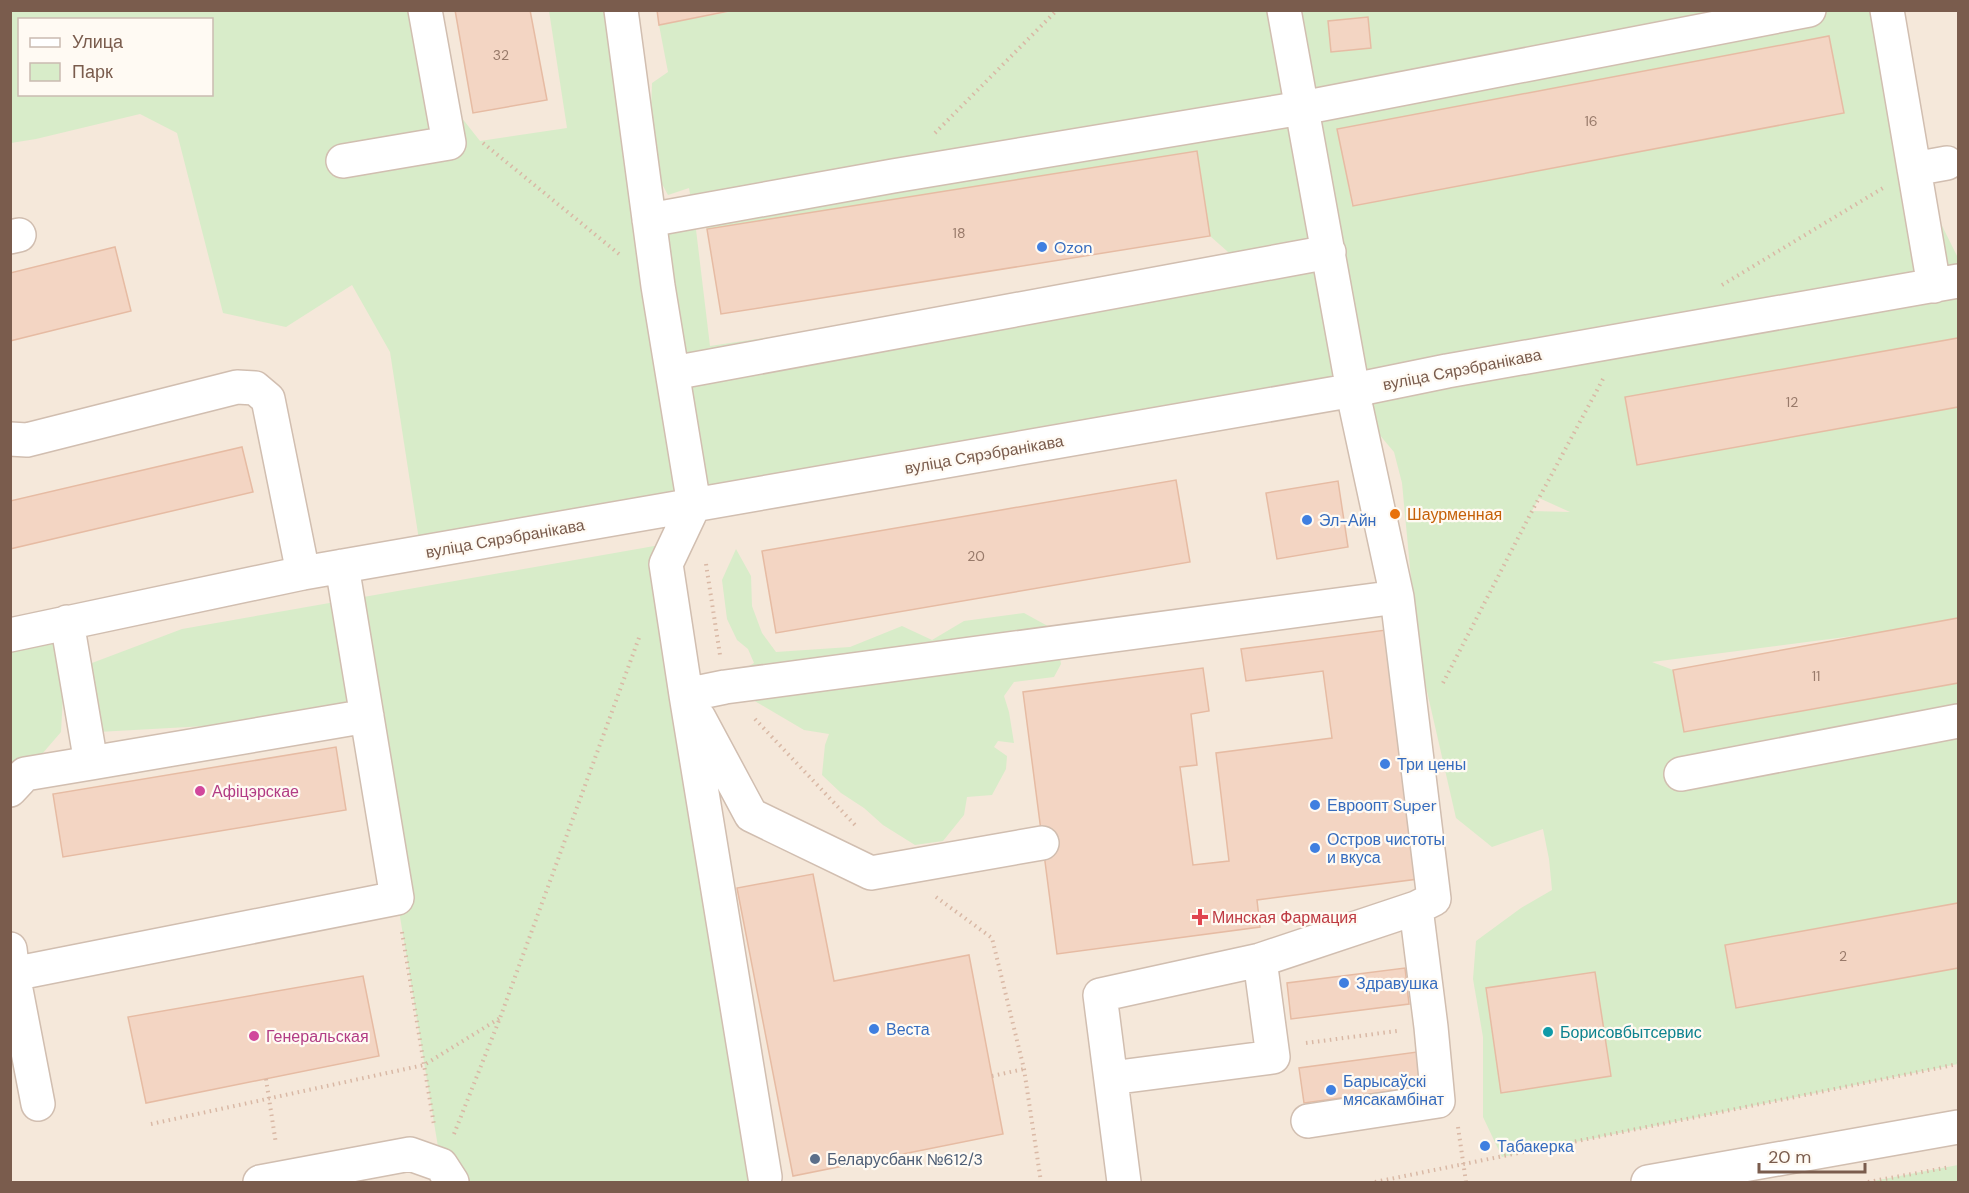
<svg xmlns="http://www.w3.org/2000/svg" width="1969" height="1193" font-family="'DM Sans',sans-serif">
  <rect width="100%" height="100%" fill="#fdf6ec"/>
  <path fill="#f5e8da" fill-rule="evenodd" d="M 11,11 L 1958,11 L 1958,1182 L 11,1182 ZM 20,20 L 212,20 L 212,94 L 20,94 Z"/>
  <path fill="#d8ecc9" fill-rule="evenodd" d="M 11,11 L 425,11 L 439,89 L 480,141 L 567,128 L 549,11 L 621,11 L 649,219 L 693,211 L 689,188 L 668,195 L 656,173 L 651,111 L 652,83 L 668,72 L 659,25 L 734,11 L 1887,11 L 1914,169 L 1958,258 L 1958,338 L 1625,398 L 1637,465 L 1958,407 L 1958,618 L 1876,633 L 1652,662 L 1673,670 L 1684,732 L 1958,683 L 1958,903 L 1725,945 L 1736,1008 L 1958,968 L 1958,1064 L 1502,1157 L 1483,1117 L 1483,1037 L 1473,979 L 1476,941 L 1521,908 L 1552,890 L 1549,859 L 1543,829 L 1492,847 L 1456,818 L 1418,652 L 1402,483 L 1394,452 L 1356,407 L 694,505 L 421,553 L 390,352 L 352,285 L 286,327 L 223,313 L 177,133 L 140,114 L 36,139 L 11,143 ZM 20,20 L 212,20 L 212,94 L 20,94 ZM 1829,36 L 1844,113 L 1352,206 L 1338,129 ZM 1197,152 L 1210,236 L 1245,267 L 710,346 L 694,213 L 707,229 ZM 1539,498 L 1570,512 L 1532,511 Z
    M 660,545 L 766,1182 L 452,1182 L 441,1165 L 367,717 L 98,732 L 84,666 L 182,629 Z
    M 736,549 L 751,576 L 752,606 L 762,633 L 776,652 L 850,647 L 902,626 L 932,640 L 964,621 L 1024,613 L 1055,630 L 1061,664 L 1054,677 L 1014,682 L 1004,696 L 1009,712 L 1014,743 L 998,741 L 994,747 L 1007,756 L 1006,769 L 992,795 L 967,797 L 964,815 L 943,841 L 915,845 L 883,825 L 864,808 L 841,793 L 822,775 L 825,745 L 829,734 L 804,730 L 753,700 L 738,673 L 754,663 L 748,649 L 737,640 L 727,619 L 722,580 Z
    M 67,622 L 61,732 L 11,790 L 11,635 Z
    M 1958,1165 L 1958,1182 L 1868,1182 Z"/>
  <path fill="#f3d5c3" stroke="#e6bba3" stroke-width="1.5" d="M 455,10 L 530,10 L 547,100 L 473,113 Z
    M 657,10 L 734,10 L 659,25 Z
    M 1368,17 L 1371,48 L 1331,52 L 1328,21 Z
    M 1829,36 L 1844,113 L 1353,206 L 1337,129 Z
    M 1197,151 L 1210,236 L 721,314 L 707,229 Z
    M 115,247 L 131,311 L 10,341 L 10,273 Z
    M 1958,338 L 1958,407 L 1637,465 L 1625,397 Z
    M 242,447 L 253,492 L 10,549 L 10,501 Z
    M 1176,480 L 1190,562 L 776,633 L 762,551 Z
    M 1338,481 L 1348,547 L 1277,559 L 1266,493 Z
    M 1958,618 L 1958,683 L 1684,732 L 1673,670 Z
    M 1386,630 L 1418,879 L 1257,900 L 1260,927 L 1057,954 L 1023,692 L 1203,668 L 1209,711 L 1191,714 L 1197,765 L 1180,767 L 1193,865 L 1229,861 L 1216,753 L 1332,738 L 1323,671 L 1246,681 L 1241,649 Z
    M 336,747 L 346,810 L 63,857 L 53,794 Z
    M 813,874 L 834,981 L 969,955 L 1003,1134 L 793,1176 L 737,888 Z
    M 1958,903 L 1958,968 L 1736,1008 L 1725,945 Z
    M 1405,968 L 1409,1004 L 1291,1019 L 1287,983 Z
    M 1595,972 L 1611,1076 L 1501,1093 L 1486,988 Z
    M 363,976 L 379,1056 L 146,1103 L 128,1017 Z
    M 1417,1052 L 1421,1087 L 1304,1103 L 1299,1068 Z"/>
  <g fill="none" stroke-linecap="round" stroke-linejoin="round">
    <g stroke="#d1beb0" stroke-width="36">
      <path id="minor" d="M 621,10 L 658,286 L 694,505 L 666,564 L 686,695 L 725,687 L 1397,597
        M 1887,10 L 1934,286
        M 343,161 L 449,143 L 425,10
        M 1914,169 L 1947,163
        M 649,220 L 893,176 L 1302,108 L 1809,10
        M 10,237 L 19,235
        M 673,373 L 1329,252
        M 10,439 L 27,440 L 237,387 L 255,388 L 268,399 L 303,573
        M 10,635 L 303,573 L 1354,390 L 1447,371 L 1958,281
        M 686,695 L 765,1177
        M 699,718 L 751,815 L 871,873 L 1042,843
        M 91,763 L 367,716
        M 1681,774 L 1958,721
        M 10,790 L 25,774 L 91,763 L 67,622
        M 10,949 L 13,974 L 38,1104
        M 13,974 L 397,898 L 342,566
        M 1111,1078 L 1273,1057 L 1260,960
        M 1308,1121 L 1438,1101 L 1431,1027 L 1416,908
        M 260,1182 L 410,1154 L 441,1165 L 452,1182
        M 1124,1182 L 1100,995 L 1260,960 L 1416,908 L 1434,899 L 1397,597 L 1356,407 L 1284,10
        M 1648,1182 L 1958,1127"/>
    </g>
    <path stroke="#d9b8a5" stroke-width="4" stroke-dasharray="1.5 4.5" stroke-linecap="butt" d="M 935,133 L 1057,10
      M 483,143 L 619,254
      M 1722,285 L 1883,188
      M 706,564 L 720,655
      M 1443,683 L 1532,511 L 1603,379
      M 755,719 L 855,825
      M 936,897 L 992,938 L 1024,1069 L 1041,1182
      M 402,932 L 434,1125
      M 1306,1043 L 1397,1031
      M 992,1076 L 1024,1069
      M 266,1079 L 276,1144
      M 151,1124 L 424,1065 L 500,1018
      M 1458,1127 L 1466,1182
      M 454,1134 L 500,1018 L 640,635
      M 1375,1182 L 1958,1064
      M 1868,1182 L 1950,1167"/>
    <use href="#minor" stroke="#fff" stroke-width="33"/>
  </g>
  <g fill="#3f7fe0" stroke="#fffaf3" stroke-width="2">
    <circle cx="1042" cy="247" r="6"/>
    <circle cx="1307" cy="520" r="6"/>
    <circle cx="1385" cy="764" r="6"/>
    <circle cx="1315" cy="805" r="6"/>
    <circle cx="1315" cy="848" r="6"/>
    <circle cx="1344" cy="983" r="6"/>
    <circle cx="874" cy="1029" r="6"/>
    <circle cx="1331" cy="1090" r="6"/>
    <circle cx="1485" cy="1146" r="6"/>
  </g>
  <circle fill="#e8710a" stroke="#fffaf3" stroke-width="2" cx="1395" cy="514" r="6"/>
  <g fill="#d1479c" stroke="#fffaf3" stroke-width="2">
    <circle cx="200" cy="791" r="6"/>
    <circle cx="254" cy="1036" r="6"/>
  </g>
  <path fill="#e0444e" stroke="#fffaf3" stroke-width="2" d="M1197 908h6v6h6v6h-6v6h-6v-6h-6v-6h6z"/>
  <circle fill="#0f9aa8" stroke="#fffaf3" stroke-width="2" cx="1548" cy="1032" r="6"/>
  <circle fill="#5c6f8a" stroke="#fffaf3" stroke-width="2" cx="815" cy="1159" r="6"/>
  <g text-anchor="middle" stroke-width="4.5" stroke-linejoin="round" paint-order="stroke">
    <g font-size="14" fill="#987a6a">
      <text x="501" y="60">32</text>
      <text x="1591" y="126">16</text>
      <text x="959" y="238">18</text>
      <text x="1792" y="407">12</text>
      <text x="976" y="561">20</text>
      <text x="1816" y="681">11</text>
      <text x="1843" y="961">2</text>
    </g>
    <g font-size="16" fill="#366cbe" stroke="#fffaf3" text-anchor="start">
      <text x="1054" y="253">Ozon</text>
      <text x="1319" y="526">Эл-Айн</text>
      <text x="1397" y="770">Три цены</text>
      <text x="1327" y="811">Евроопт Super</text>
      <text x="1327" y="845">Остров чистоты<tspan x="1327" dy="18">и вкуса</tspan></text>
      <text x="1356" y="989">Здравушка</text>
      <text x="886" y="1035">Веста</text>
      <text x="1343" y="1087">Барысаўскі<tspan x="1343" dy="18">мясакамбінат</tspan></text>
      <text x="1497" y="1152">Табакерка</text>
    </g>
    <g font-size="16" fill="#7a5c4d" stroke="#fffaf3">
      <text transform="translate(1462 369) rotate(-11)" y="6">вуліца Сярэбранікава</text>
      <text transform="translate(984 454) rotate(-10)" y="6">вуліца Сярэбранікава</text>
      <text transform="translate(505 538) rotate(-10)" y="6">вуліца Сярэбранікава</text>
    </g>
    <g font-size="16" fill="#c56008" stroke="#fffaf3" text-anchor="start">
      <text x="1407" y="520">Шаурменная</text>
    </g>
    <g font-size="16" fill="#b23c85" stroke="#fffaf3" text-anchor="start">
      <text x="212" y="797">Афіцэрскае</text>
      <text x="266" y="1042">Генеральская</text>
    </g>
    <g font-size="16" fill="#be3a42" stroke="#fffaf3" text-anchor="start">
      <text x="1212" y="923">Минская Фармация</text>
    </g>
    <g font-size="16" fill="#0d838f" stroke="#fffaf3" text-anchor="start">
      <text x="1560" y="1038">Борисовбытсервис</text>
    </g>
    <g font-size="16" fill="#4e5e75" stroke="#fffaf3" text-anchor="start">
      <text x="827" y="1165">Беларусбанк №612/3</text>
    </g>
  </g>
  <rect width="1969" height="1193" fill="none" stroke="#7a5c4d" stroke-width="24"/>
  <rect x="18" y="18" width="195" height="78" fill="#fffaf3" stroke="#cabbb1" stroke-width="1.5"/>
  <rect x="30" y="38" width="30" height="9" fill="#ffffff" stroke="#cabbb1" stroke-width="1.5"/>
  <text x="72" y="48" font-size="18" fill="#7a5c4d">Улица</text>
  <rect x="30" y="63" width="30" height="18" fill="#d8ecc9" stroke="#cabbb1" stroke-width="1.5"/>
  <text x="72" y="78" font-size="18" fill="#7a5c4d">Парк</text>
  <path d="M1759 1163v9h106v-9" fill="none" stroke="#7a5c4d" stroke-width="3"/>
  <text x="1768" y="1163" font-size="18" fill="#7a5c4d" stroke="#fffaf3" stroke-width="4.5" paint-order="stroke">20 m</text>
</svg>
